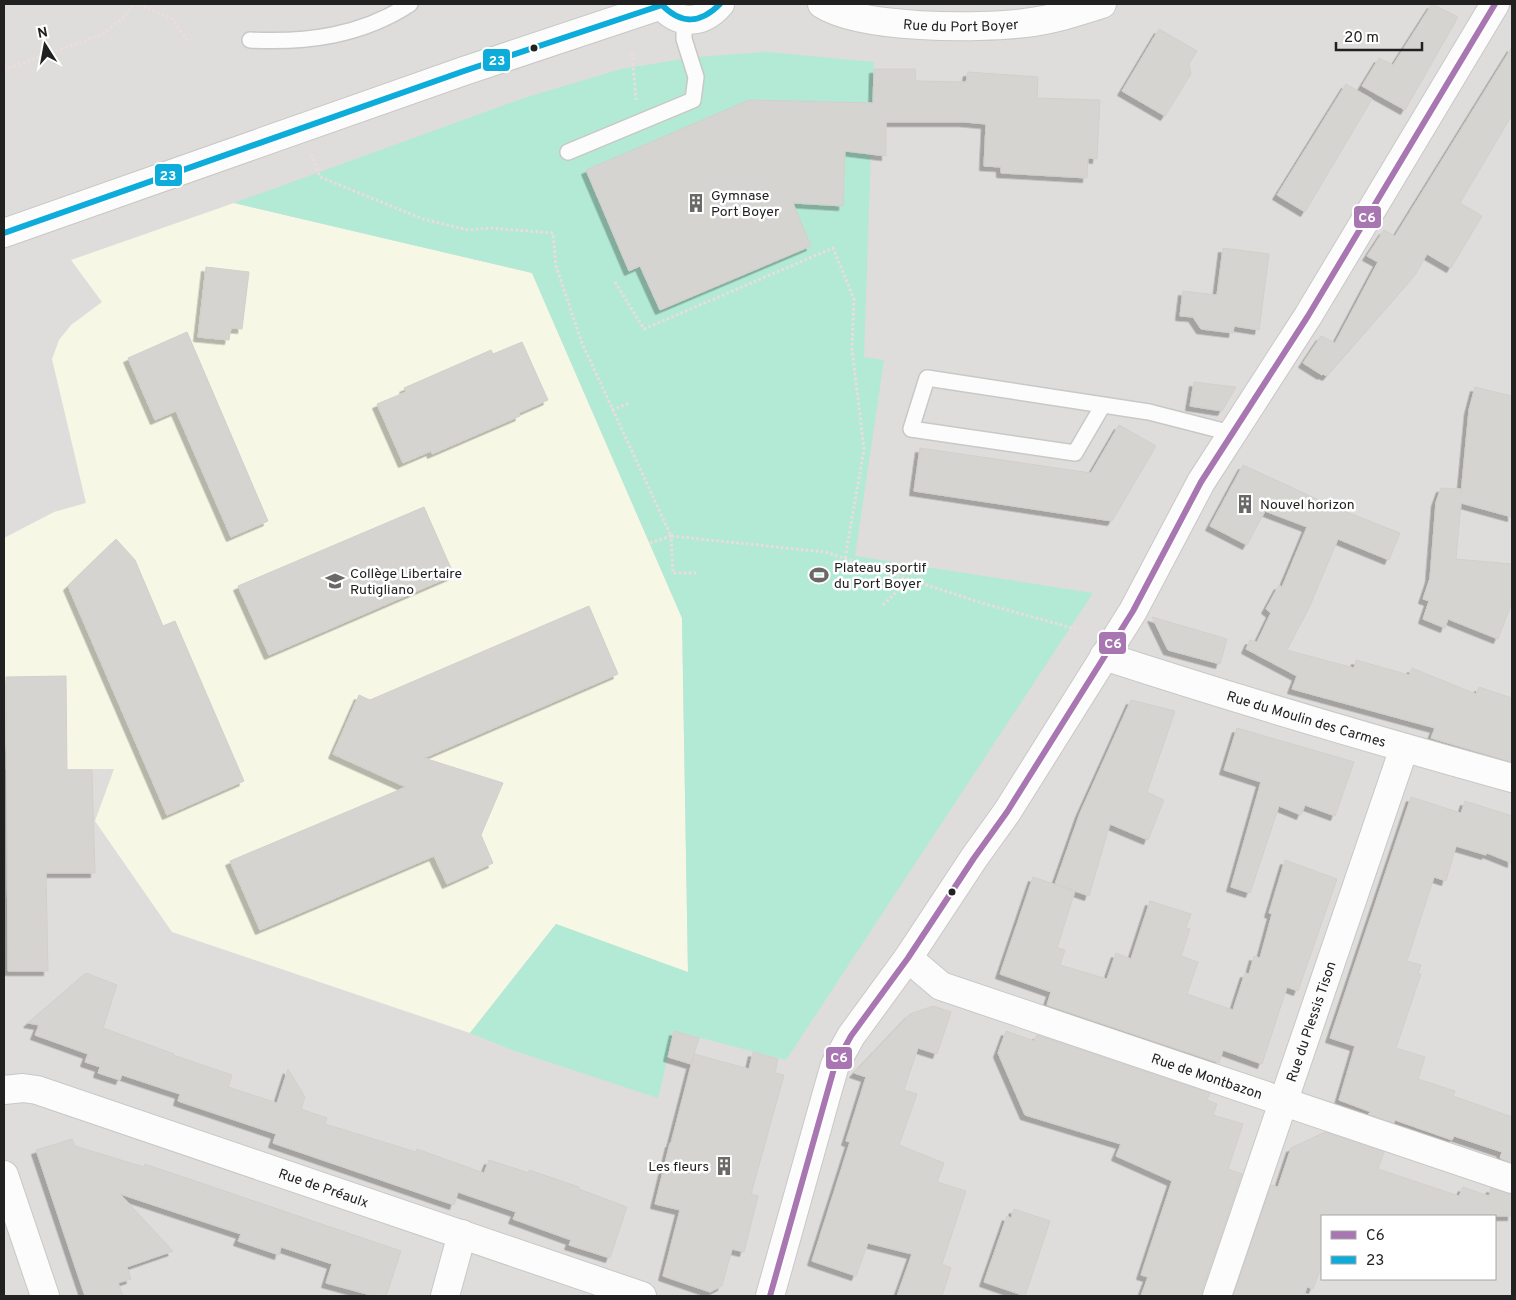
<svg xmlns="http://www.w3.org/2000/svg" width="1516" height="1300" font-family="Overpass,sans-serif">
  <defs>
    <filter id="shadow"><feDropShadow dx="-4.5" dy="4.5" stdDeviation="0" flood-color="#0004"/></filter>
  </defs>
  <rect width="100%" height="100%" fill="#efeeea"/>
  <path fill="#dedddb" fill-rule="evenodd" d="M 4,4 L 1512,4 L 1512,1296 L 4,1296 ZM 1322,1216 L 1495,1216 L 1495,1279 L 1322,1279 Z"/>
  <path fill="#f7f7e6" d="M 234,203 L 532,273 L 682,618 L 688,973 L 556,924 L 470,1033 L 172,932 L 95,821 L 114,769 L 4,769 L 4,538 L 54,512 L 86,503 L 52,359 L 59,340 L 71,325 L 102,302 L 71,260 Z"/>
  <path fill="#b2ead5" d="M 767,52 L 874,62 L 864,357 L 884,360 L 855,556 L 1093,593 L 786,1060 L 674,1031 L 658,1098 L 515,1051 L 470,1033 L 556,924 L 688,972 L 682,618 L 532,273 L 234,203 L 524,98 L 621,69 L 695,57 Z"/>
  <path fill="#d6d4d1" stroke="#d3cfcb" filter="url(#shadow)" d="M 1432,4 L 1458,17 L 1405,110 L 1362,86 L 1379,58 L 1393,65 Z
    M 1159,29 L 1197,51 L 1189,64 L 1191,74 L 1165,116 L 1122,91 Z
    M 1512,47 L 1512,115 L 1460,203 L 1482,216 L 1451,268 L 1427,254 L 1415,275 L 1327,376 L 1323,374 L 1322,375 L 1303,363 L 1321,336 L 1335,343 L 1378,262 L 1367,256 L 1384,230 L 1395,236 Z
    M 874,69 L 915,69 L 916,81 L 966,82 L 968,72 L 1038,77 L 1037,98 L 1100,100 L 1097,159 L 1088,158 L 1087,178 L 1001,173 L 1001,167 L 984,166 L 986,124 L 964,122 L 886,122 L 886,156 L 845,151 L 843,206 L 793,203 L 811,246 L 660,310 L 640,266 L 629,271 L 586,170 L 749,100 L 873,103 Z
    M 1346,84 L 1372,99 L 1305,212 L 1277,195 Z
    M 1223,248 L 1269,254 L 1259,330 L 1234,326 L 1233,333 L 1201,329 L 1193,317 L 1180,316 L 1183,291 L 1217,295 Z
    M 206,267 L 249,272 L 242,329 L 231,328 L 229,340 L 198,337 Z
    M 187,332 L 268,521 L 231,537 L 176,411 L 155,420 L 128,358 Z
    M 522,342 L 548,400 L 519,413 L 520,416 L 432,454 L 431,451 L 403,463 L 377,404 L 406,392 L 404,388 L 491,350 L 493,354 Z
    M 1194,382 L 1236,387 L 1222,411 L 1190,406 Z
    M 1475,387 L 1512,396 L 1512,517 L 1461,503 L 1456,559 L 1512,564 L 1512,602 L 1498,639 L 1448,619 L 1445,628 L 1423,619 L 1429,601 L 1423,599 L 1430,578 L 1436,502 L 1441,488 L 1462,489 L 1461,494 L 1469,410 Z
    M 1119,425 L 1156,446 L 1112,521 L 914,491 L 920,448 L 1091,473 Z
    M 1243,465 L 1334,507 L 1400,533 L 1389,560 L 1338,539 L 1309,608 L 1287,650 L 1354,668 L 1356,660 L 1409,675 L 1412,668 L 1476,694 L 1479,687 L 1512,698 L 1512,762 L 1431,738 L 1435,728 L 1292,689 L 1297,676 L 1246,649 L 1250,640 L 1257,642 L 1271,613 L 1266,609 L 1279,585 L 1282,587 L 1307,527 L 1265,511 L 1247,545 L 1210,526 Z
    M 424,507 L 454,575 L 269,655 L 238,586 Z
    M 116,539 L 135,560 L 163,626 L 175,621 L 244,781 L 167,815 L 68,586 Z
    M 589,606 L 618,674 L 424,758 L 503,783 L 481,835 L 493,863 L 447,884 L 434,856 L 260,930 L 230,861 L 406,787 L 333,754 L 359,695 L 370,700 Z
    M 1152,617 L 1227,639 L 1220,664 L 1168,650 Z
    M 66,676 L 67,770 L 92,770 L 95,873 L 46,873 L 48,971 L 8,971 L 6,677 Z
    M 1131,700 L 1175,711 L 1147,792 L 1164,800 L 1148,840 L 1110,824 L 1089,896 L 1055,884 L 1080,813 Z
    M 1237,728 L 1354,762 L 1335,816 L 1305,805 L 1301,815 L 1279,806 L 1250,893 L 1231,887 L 1261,782 L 1224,770 Z
    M 1411,797 L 1461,813 L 1465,801 L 1512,816 L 1512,863 L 1487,853 L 1486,855 L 1456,846 L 1446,881 L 1434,877 L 1407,961 L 1421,965 L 1418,973 L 1421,974 L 1396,1048 L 1425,1057 L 1418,1079 L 1455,1091 L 1453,1096 L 1512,1117 L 1512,1163 L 1500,1158 L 1502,1152 L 1454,1136 L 1452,1140 L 1395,1120 L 1394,1123 L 1368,1114 L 1371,1112 L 1339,1100 L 1355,1046 L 1330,1038 Z
    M 1285,860 L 1337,879 L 1298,991 L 1287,987 L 1262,1064 L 1223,1050 L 1219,1063 L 1047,1005 L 1051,992 L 1000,974 L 1033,877 L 1075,891 L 1057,948 L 1065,950 L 1060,965 L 1107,979 L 1116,953 L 1131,959 L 1150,901 L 1191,914 L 1186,928 L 1190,929 L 1181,956 L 1198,962 L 1187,994 L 1233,1010 L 1245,973 L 1249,974 L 1254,956 L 1260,958 L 1272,914 L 1269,913 Z
    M 86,973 L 117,985 L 103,1028 L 174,1054 L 173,1055 L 232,1075 L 228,1087 L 277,1103 L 288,1069 L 305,1097 L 301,1109 L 327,1118 L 325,1124 L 416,1152 L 417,1149 L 484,1173 L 489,1160 L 529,1173 L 529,1170 L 579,1187 L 579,1189 L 627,1207 L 610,1258 L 569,1245 L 571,1240 L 513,1219 L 516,1212 L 458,1192 L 454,1205 L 273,1143 L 276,1134 L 178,1101 L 180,1094 L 122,1075 L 120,1080 L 98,1073 L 100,1067 L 85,1062 L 88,1054 L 35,1035 L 39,1025 L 28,1023 Z
    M 933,1006 L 951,1012 L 937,1054 L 918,1048 L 904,1090 L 917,1094 L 899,1145 L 944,1163 L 937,1182 L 966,1191 L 942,1264 L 951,1268 L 942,1296 L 897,1296 L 912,1254 L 868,1243 L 856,1276 L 812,1261 L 850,1142 L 846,1141 L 866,1077 L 854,1073 L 910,1014 Z
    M 674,1031 L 699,1038 L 691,1064 L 668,1057 Z
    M 1006,1031 L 1034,1041 L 1037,1035 L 1210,1093 L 1207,1100 L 1217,1104 L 1213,1115 L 1243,1124 L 1228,1169 L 1242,1174 L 1202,1291 L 1202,1296 L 1141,1296 L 1148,1277 L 1141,1275 L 1172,1181 L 1116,1156 L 1121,1144 L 1025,1115 L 998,1053 Z
    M 753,1052 L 778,1059 L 775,1073 L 784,1075 L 751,1194 L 758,1196 L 744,1252 L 732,1249 L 722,1286 L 710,1292 L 663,1276 L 680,1210 L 655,1204 L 670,1143 L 671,1143 L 694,1054 L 749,1069 Z
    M 1325,1132 L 1384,1152 L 1378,1169 L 1459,1196 L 1463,1187 L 1489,1196 L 1491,1188 L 1512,1194 L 1512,1216 L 1322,1216 L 1322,1265 L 1313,1289 L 1307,1287 L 1304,1296 L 1233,1296 L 1271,1185 L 1278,1187 L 1291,1148 Z
    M 72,1139 L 75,1146 L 144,1167 L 145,1164 L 401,1251 L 386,1296 L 374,1296 L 326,1283 L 332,1264 L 281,1247 L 279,1255 L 238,1241 L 241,1234 L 120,1194 L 173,1251 L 127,1267 L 131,1279 L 118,1283 L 123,1296 L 85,1296 L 36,1150 Z
    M 1014,1209 L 1050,1221 L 1025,1296 L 984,1282 L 1007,1216 L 1011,1218 Z"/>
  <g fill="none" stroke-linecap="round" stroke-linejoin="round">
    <g stroke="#c8c8c6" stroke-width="18">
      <path id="service" d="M 250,40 C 306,43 361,36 410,4
        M 568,152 L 693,100 L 696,77 L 684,39 L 684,19
        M 1103,405 L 1075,453 L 911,429 L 927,378 L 1149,412 L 1231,433"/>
    </g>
    <g stroke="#c8c8c6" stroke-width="30">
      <g id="minor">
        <path id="s1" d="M 822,4 C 861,29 978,29 1025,23 C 1052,20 1077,12 1102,4"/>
        <path id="s2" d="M 1104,656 C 1239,700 1375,740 1512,778"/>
        <path id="s3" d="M 908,958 L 941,986 L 1512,1179"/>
        <path id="s4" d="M 4,1090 L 23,1088 L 37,1090 L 642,1296"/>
        <path d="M 4,1175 L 45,1296"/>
        <path d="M 445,1296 L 462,1234"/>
        <path id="s5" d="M 1217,1296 L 1404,748"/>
      </g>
    </g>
    <g stroke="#c8c8c6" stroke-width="30">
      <path id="tertiary" d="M 661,4 C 678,26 703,24 720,4
        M 4,233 L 464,71 L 662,5
        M 770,1296 L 828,1089 L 835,1065 L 851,1036 L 908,958 L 974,858 L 1007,812 L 1133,611 L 1201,482 L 1308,316 L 1495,4"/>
    </g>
    <path stroke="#ecddda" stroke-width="3" stroke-dasharray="2.5 2.5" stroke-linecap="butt" d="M 139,4 L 172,19 L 189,43
      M 632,53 L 636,100
      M 4,70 L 103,34 L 125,16 L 133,4
      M 311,154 L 320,177 L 423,219 L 468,230 L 490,228 L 553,233 L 556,266 L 582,343 L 671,536 L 825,552 L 982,603 L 1076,629
      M 615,282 L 644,329 L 833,248 L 854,299 L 852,349 L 864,449 L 845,559
      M 612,410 L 629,403
      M 650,543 L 671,536 L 673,573 L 696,573
      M 883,605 L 909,580"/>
    <use href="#service" stroke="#fdfcfc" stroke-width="15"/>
    <use href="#minor" stroke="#fdfcfc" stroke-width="28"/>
    <use href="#tertiary" stroke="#fdfcfc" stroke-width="28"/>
    <g stroke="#fff" stroke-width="10">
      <path id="bus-1" d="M 770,1296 L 835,1065 L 851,1036 L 908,958 L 974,858 L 1007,812 L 1133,611 L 1201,482 L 1308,316 L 1495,4"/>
    </g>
    <g stroke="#fff" stroke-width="10">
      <path id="bus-2" d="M 661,4 C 681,25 700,24 720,4
        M 4,233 L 464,71 L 662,5"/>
    </g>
    <use href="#bus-1" stroke="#a877b2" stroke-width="6"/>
    <use href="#bus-2" stroke="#0dacda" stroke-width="6"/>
  </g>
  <defs>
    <g id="building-bare" transform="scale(1.5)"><path d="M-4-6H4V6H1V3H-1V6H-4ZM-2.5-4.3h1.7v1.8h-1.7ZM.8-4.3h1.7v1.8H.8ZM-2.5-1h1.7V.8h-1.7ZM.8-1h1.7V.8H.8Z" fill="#696967" stroke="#fff" stroke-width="2.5" paint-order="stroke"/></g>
    <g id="stadium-bare" transform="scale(1.5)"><path d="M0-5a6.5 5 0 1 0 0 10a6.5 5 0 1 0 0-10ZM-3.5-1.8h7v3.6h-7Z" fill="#696967" stroke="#fff" stroke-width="2.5" paint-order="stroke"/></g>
    <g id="school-bare" transform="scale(1.5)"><path d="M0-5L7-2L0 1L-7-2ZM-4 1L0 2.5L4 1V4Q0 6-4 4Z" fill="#696967" stroke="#fff" stroke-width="2.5" paint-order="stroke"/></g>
  </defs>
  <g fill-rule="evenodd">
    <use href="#building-bare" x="696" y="203"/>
    <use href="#building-bare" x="1245" y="504"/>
    <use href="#stadium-bare" x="819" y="575"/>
    <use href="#school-bare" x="335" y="581"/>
    <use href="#building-bare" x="724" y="1166"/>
  </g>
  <g fill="#212121" stroke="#fff" stroke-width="2">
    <circle cx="534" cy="48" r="4.5"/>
    <circle cx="952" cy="892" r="4.5"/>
  </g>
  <g text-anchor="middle" stroke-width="5" stroke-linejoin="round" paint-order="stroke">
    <g font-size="14" fill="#212121" stroke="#fff">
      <text dy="5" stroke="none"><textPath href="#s1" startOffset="142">Rue du Port Boyer</textPath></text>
      <text dy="5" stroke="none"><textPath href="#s2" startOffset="212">Rue du Moulin des Carmes</textPath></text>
      <text dy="5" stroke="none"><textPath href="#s5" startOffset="290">Rue du Plessis Tison</textPath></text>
      <text dy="5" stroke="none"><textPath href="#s3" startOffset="324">Rue de Montbazon</textPath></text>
      <text dy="5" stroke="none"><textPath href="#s4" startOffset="336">Rue de Préaulx</textPath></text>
    </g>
    <g font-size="14" fill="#212121" stroke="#fff" text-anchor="start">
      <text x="711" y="200">Gymnase<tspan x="711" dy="16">Port Boyer</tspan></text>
      <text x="1260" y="509">Nouvel horizon</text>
      <text x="834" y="572">Plateau sportif<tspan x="834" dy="16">du Port Boyer</tspan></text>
      <text x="350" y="578">Collège Libertaire<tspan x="350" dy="16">Rutigliano</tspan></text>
      <text x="709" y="1171" text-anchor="end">Les fleurs</text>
    </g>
  </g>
  <g stroke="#fff" stroke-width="2">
    <rect x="482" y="48" width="29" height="24" rx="5" fill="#0dacda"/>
    <rect x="154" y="163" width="29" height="24" rx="5" fill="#0dacda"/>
    <rect x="1353" y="205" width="29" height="24" rx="5" fill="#a877b2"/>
    <rect x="1098" y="631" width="29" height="24" rx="5" fill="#a877b2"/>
    <rect x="825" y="1046" width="28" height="24" rx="5" fill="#a877b2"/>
  </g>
  <g font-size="14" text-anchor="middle" font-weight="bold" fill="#fff">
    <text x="497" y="65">23</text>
    <text x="168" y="180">23</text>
    <text x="1367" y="222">C6</text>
    <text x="1113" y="648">C6</text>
    <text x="839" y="1062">C6</text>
  </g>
  <rect width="1516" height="1300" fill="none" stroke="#212121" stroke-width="10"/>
  <rect x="1321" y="1215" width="175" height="65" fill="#ffffff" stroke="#a6a6a6"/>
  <rect x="1331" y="1231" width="25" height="8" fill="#a877b2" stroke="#a6a6a6"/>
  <text x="1366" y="1240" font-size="15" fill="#212121">C6</text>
  <rect x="1331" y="1256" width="25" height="8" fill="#0dacda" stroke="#a6a6a6"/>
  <text x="1366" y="1265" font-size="15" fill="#212121">23</text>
  <g transform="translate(45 45) rotate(349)" stroke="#ffffff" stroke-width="4" paint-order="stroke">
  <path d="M0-4L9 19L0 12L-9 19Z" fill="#212121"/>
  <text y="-8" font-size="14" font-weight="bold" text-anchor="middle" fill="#212121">N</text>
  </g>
  <path d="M1336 42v8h86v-8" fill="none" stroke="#212121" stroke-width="2.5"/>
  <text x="1344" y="42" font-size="15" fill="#212121" stroke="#ffffff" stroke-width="4" paint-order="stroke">20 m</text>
</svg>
